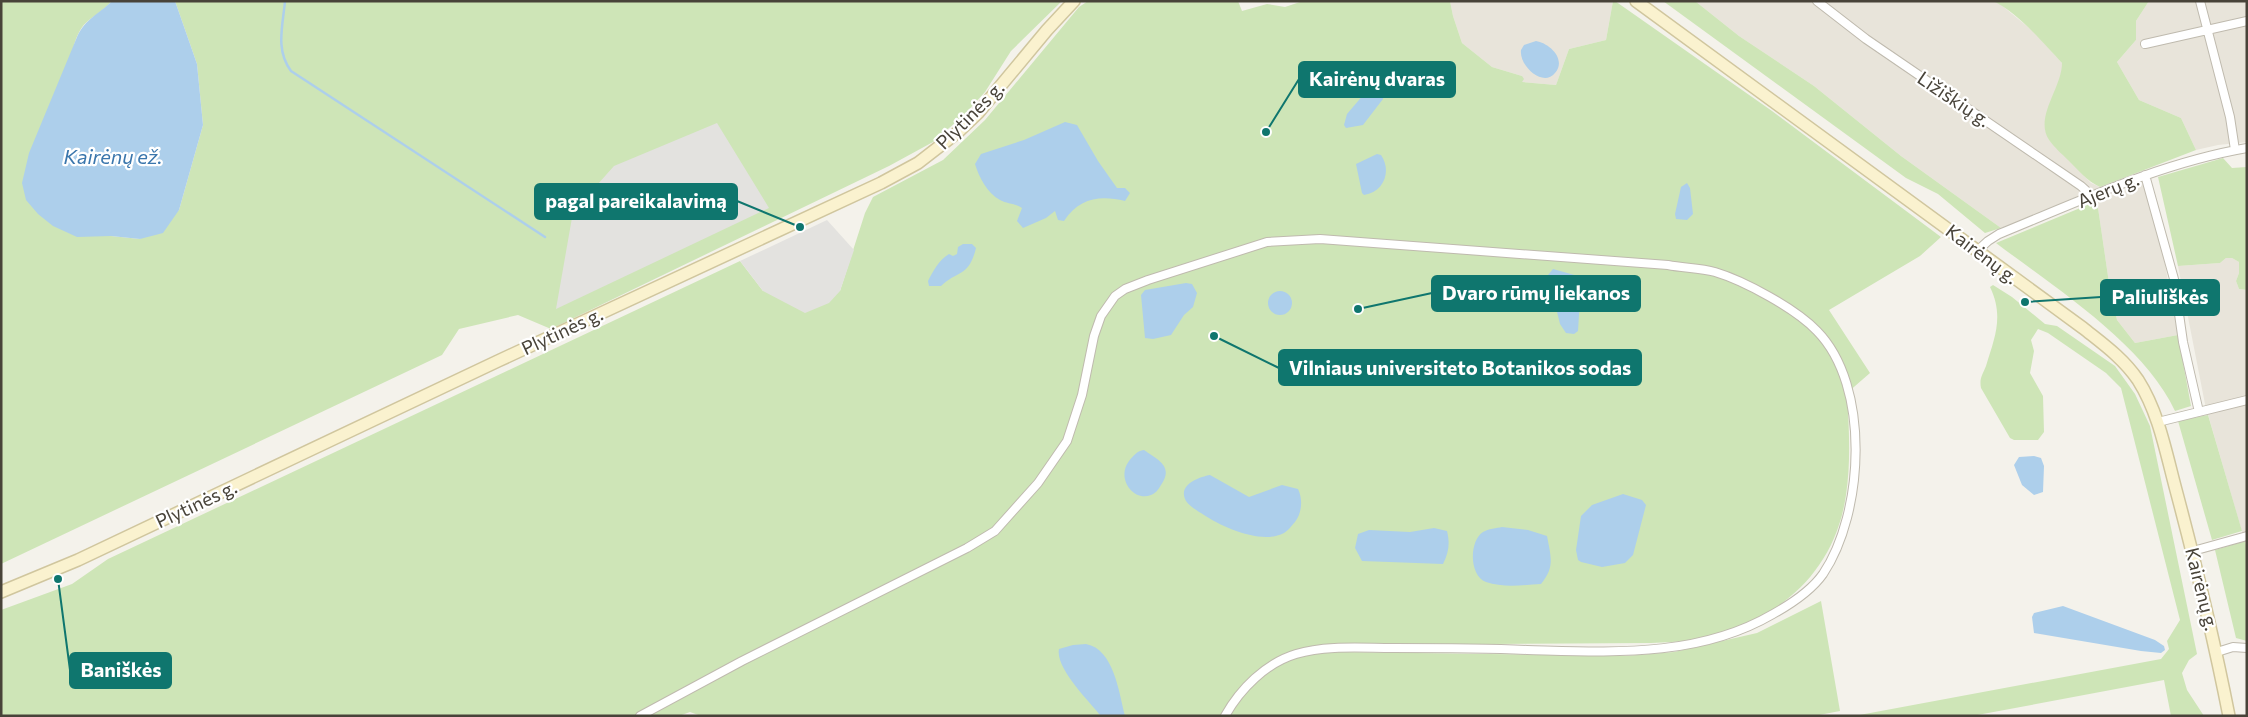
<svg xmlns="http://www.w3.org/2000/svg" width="2248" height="717" font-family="Commissioner,sans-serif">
  <rect width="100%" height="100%" fill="#f4f2eb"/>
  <path fill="#e8e4da" d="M 1450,1 L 1613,1 L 1606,40 L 1569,49 L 1556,85 L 1521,82 L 1522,76 L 1492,67 L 1462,43 L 1453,16 Z
    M 1695,1 L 1992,1 L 2000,4 L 2034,32 L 2062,63 L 2062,74 L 2045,120 L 2045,129 L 2049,140 L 2091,183 L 2100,187 L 2075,200 L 2001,228 L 1901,156 L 1814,86 L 1739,36 Z
    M 2149,1 L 2247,1 L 2247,142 L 2218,145 L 2196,150 L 2181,118 L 2139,100 L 2117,62 L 2136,40 L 2136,21 Z
    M 2143,184 L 2161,243 L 2178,335 L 2135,343 L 2117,320 L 2109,283 L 2097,201 Z
    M 2226,258 L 2232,258 L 2239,262 L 2239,273 L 2236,281 L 2239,289 L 2247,290 L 2247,549 L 2205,404 L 2178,266 L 2220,263 Z"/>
  <path fill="#cee5b7" d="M 1,1 L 112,1 C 91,23 82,16 73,49 L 111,236 L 140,239 L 179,210 L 203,125 L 197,64 L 175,1 L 1062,1 L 1011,51 L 985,92 L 964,115 L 933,142 L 889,166 L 551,329 L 518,315 L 459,329 L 442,355 L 1,564 Z
    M 1088,1 L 1238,1 L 1242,11 L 1267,4 L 1285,7 L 1303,1 L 1450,1 L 1453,16 L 1462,43 L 1492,67 L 1522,76 L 1524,79 L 1522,82 L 1556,85 L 1569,49 L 1606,40 L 1613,1 L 1615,1 L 1772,111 L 1941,237 L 1920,256 L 1829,310 L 1870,373 L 1847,393 C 1849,427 1851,462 1846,495 C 1834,578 1771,626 1692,640 C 1679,642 1664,642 1651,643 L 1344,645 L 1344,652 L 1625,656 L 1674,652 L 1757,633 L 1821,601 L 1840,711 L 1814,716 L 701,716 L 690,712 L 679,716 L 1,716 L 1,610 L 72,584 L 108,559 L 740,261 L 763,291 L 840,291 L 865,213 L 873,197 L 943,160 L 985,120 L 1079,7 Z
    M 1663,1 L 1695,1 L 1739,36 L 1814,86 L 1901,156 L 2001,228 L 1985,233 L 1938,194 L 1906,178 Z
    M 1992,1 L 2149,1 L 2136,21 L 2136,40 L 2117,62 L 2139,100 L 2181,118 L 2196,150 L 2100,187 C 2087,181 2078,170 2068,160 C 2062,154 2054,147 2049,140 C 2034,117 2062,88 2062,63 C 2045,45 2015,9 1992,1 Z
    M 2223,158 L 2232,168 L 2247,167 L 2247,290 L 2239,289 L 2236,281 L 2239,273 L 2239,262 L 2232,258 L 2226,258 L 2220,263 L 2178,266 L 2158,177 Z
    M 2097,201 L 2109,283 L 2117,320 L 2135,343 L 2178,335 L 2191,406 L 2175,411 C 2144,344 2054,287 1996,243 Z
    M 1993,285 L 2012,297 L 2045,324 L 2057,326 L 2115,366 L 2135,394 L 2150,426 L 2197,654 L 2189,660 L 2182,673 L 2187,690 L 2204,716 L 2171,716 L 2164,680 L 1972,716 L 1854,716 L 2161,659 L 2169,649 L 2167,641 L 2180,620 L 2121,388 L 2106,373 L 2048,333 L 2038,329 L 2031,340 L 2034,351 L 2030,373 L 2043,396 L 2044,432 L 2038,440 L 2014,440 L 2010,438 L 1981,388 C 1979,378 1983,374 1986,366 C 1995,337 2004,316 1990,287 Z
    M 2208,415 L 2242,531 L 2212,540 L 2178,421 Z
    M 2245,541 L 2247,549 L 2247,641 L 2236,638 L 2215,550 Z"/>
  <path fill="#e3e2df" d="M 717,123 L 769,208 L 556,309 L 573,212 L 614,166 Z
    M 827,220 L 854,250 L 840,291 L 829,303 L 805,313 L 763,291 L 740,261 Z"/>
  <path fill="#adcfeb" d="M 112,1 L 175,1 L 197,64 L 203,125 L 179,210 L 163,233 L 140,239 L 111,236 L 77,237 L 53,226 L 38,214 L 26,200 L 22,183 L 29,153 L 77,37 C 86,18 98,15 112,1 Z
    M 1536,41 C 1549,43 1567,59 1555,73 C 1543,88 1519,66 1521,50 L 1524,45 Z
    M 1375,86 L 1384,90 L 1383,99 L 1363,125 L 1346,128 L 1344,125 L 1347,114 L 1370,87 Z
    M 1065,122 L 1077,125 L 1098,161 L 1117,188 L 1125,188 L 1130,193 L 1125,201 C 1100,195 1079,198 1064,221 L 1058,220 L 1055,211 L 1046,218 L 1023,228 L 1017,221 L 1022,208 C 1015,203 1007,204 1000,200 C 987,193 979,177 975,164 L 981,154 L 1024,140 Z
    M 1377,154 L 1381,155 C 1392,171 1384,192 1364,195 L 1362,193 L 1356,164 Z
    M 1687,183 L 1690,188 L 1693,214 L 1687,220 L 1676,219 L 1675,214 L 1681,187 Z
    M 963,244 L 972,244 L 976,248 C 969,277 958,270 941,286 L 929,286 L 928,281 C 933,271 939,260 949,254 L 953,256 L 957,254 L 958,247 Z
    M 1553,269 L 1578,276 L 1581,282 L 1578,331 L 1574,334 L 1566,333 L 1560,324 L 1548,275 Z
    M 1186,283 L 1192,284 L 1197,293 L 1193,307 L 1184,315 L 1171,335 L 1153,339 L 1145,338 L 1141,295 L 1145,290 Z
    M1268 303a12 12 0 1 1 24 0a12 12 0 1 1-24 0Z
    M 1144,450 C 1158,460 1174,466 1161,485 C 1158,490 1156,493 1151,495 C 1133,502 1116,478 1129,461 C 1134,455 1137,451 1144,450 Z
    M 2034,456 L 2041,458 L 2044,466 L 2043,492 L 2034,495 L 2022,485 L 2014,465 L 2019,457 Z
    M 1210,475 L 1249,497 L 1282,485 L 1298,489 C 1303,499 1302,513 1295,522 C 1292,525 1288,531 1284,533 C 1262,545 1222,527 1204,515 C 1198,511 1190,507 1186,501 C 1177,485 1199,477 1210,475 Z
    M 1623,494 L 1642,500 L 1646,505 L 1633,555 L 1625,563 L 1602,567 L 1581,562 L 1578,560 L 1576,550 L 1581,516 L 1592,505 Z
    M 1502,527 L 1528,530 L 1547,536 C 1551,557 1555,567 1541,584 C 1524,585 1503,588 1486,582 C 1469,576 1469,541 1483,532 C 1488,529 1497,528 1502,527 Z
    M 1434,528 L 1447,531 C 1450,543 1449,552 1443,564 L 1362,561 L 1355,548 L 1358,534 L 1369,530 L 1410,532 Z
    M 2063,606 L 2155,640 L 2164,646 L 2165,650 L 2161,653 L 2141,651 L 2034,633 L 2032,617 L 2034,613 Z
    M 1086,644 C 1114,649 1119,693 1125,716 L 1101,716 C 1090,702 1055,668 1059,649 L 1073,645 Z"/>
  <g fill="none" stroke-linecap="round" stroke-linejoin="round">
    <path stroke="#adcfeb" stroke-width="2.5" d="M 285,1 C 283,25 275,50 291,71 L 545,237"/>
    <g stroke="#bfbaae" stroke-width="10">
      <path id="street" d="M 1817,1 L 1866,39 L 2081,186 L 2092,196
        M 2200,1 L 2230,117 L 2235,150
        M 2145,44 L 2247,21
        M 2145,175 L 2174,279 L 2183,342 L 2199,412
        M 1977,251 L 1988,241 L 1999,234 C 2080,201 2160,163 2247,148
        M 2158,422 L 2247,400
        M 2193,551 L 2247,536
        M 2217,652 L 2233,647 L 2247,648
        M 640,716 L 742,661 L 967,548 L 995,531 L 1038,483 L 1067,441 L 1082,395 L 1094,336 L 1101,316 L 1115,296 L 1125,289 L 1148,280 L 1267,242 L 1320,239 L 1668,265 C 1683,268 1700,268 1715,272 C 1745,281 1796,309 1817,331 C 1871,386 1864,513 1823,574 C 1811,591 1791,604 1773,614 C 1698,658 1610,652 1527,650 C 1482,648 1437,648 1392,648 C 1362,648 1326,645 1296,654 C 1266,663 1240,689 1225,716"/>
    </g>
    <g stroke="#d0c69e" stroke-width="14">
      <path id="secondary" d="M 1636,1 L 2083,328 C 2103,344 2123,358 2138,380 C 2159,413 2166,453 2176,490 C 2196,565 2214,640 2229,716
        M 1,592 L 78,560 L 498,361 L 881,183 L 918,163 L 958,132 L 978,113 L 1047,30 L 1074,1"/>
    </g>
    <use href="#street" stroke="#fff" stroke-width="8"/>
    <use href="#secondary" stroke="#faf2cf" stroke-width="11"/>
  </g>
  <g text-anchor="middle" stroke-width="4.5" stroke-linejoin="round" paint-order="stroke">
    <g font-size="19" fill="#484339" stroke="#fff">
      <text transform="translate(1954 99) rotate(34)" y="7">Ližiškių g.</text>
      <text transform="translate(970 115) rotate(-45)" y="7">Plytinės g.</text>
      <text transform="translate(2108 190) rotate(-22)" y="7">Ajerų g.</text>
      <text transform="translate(1982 254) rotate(37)" y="7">Kairėnų g.</text>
      <text transform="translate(562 331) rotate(-25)" y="7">Plytinės g.</text>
      <text transform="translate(196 504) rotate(-25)" y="7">Plytinės g.</text>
      <text transform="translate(2202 589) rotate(76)" y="7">Kairėnų g.</text>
    </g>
    <g font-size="20" font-style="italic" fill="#3a76ac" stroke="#fff">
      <text x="113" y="164">Kairėnų ež.</text>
    </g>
  </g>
  <path fill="none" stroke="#0f766e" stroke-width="2" d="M1266 132L1299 79M800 227L737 201M1358 309L1432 293M2025 302L2101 297M1214 336L1279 368M58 579L70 670"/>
  <g fill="#0f766e" stroke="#fff" stroke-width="2">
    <circle cx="1266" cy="132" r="5"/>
    <circle cx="800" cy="227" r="5"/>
    <circle cx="1358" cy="309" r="5"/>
    <circle cx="2025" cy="302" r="5"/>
    <circle cx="1214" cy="336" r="5"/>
    <circle cx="58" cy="579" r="5"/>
  </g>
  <g fill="#0f766e" stroke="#0f766e" stroke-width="2">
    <rect x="1299" y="62" width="156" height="35" rx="5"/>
    <rect x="535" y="184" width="202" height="35" rx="5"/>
    <rect x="1432" y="276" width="208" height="35" rx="5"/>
    <rect x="2101" y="280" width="118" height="35" rx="5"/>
    <rect x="1279" y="350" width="362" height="35" rx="5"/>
    <rect x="70" y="653" width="101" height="35" rx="5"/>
  </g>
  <g font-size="20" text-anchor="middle" font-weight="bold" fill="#fff">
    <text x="1377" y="86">Kairėnų dvaras</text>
    <text x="636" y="208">pagal pareikalavimą</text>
    <text x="1536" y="300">Dvaro rūmų liekanos</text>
    <text x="2160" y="304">Paliuliškės</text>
    <text x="1460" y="375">Vilniaus universiteto Botanikos sodas</text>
    <text x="121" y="677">Baniškės</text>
  </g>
  <rect width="2248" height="717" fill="none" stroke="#484339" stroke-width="5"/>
</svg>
